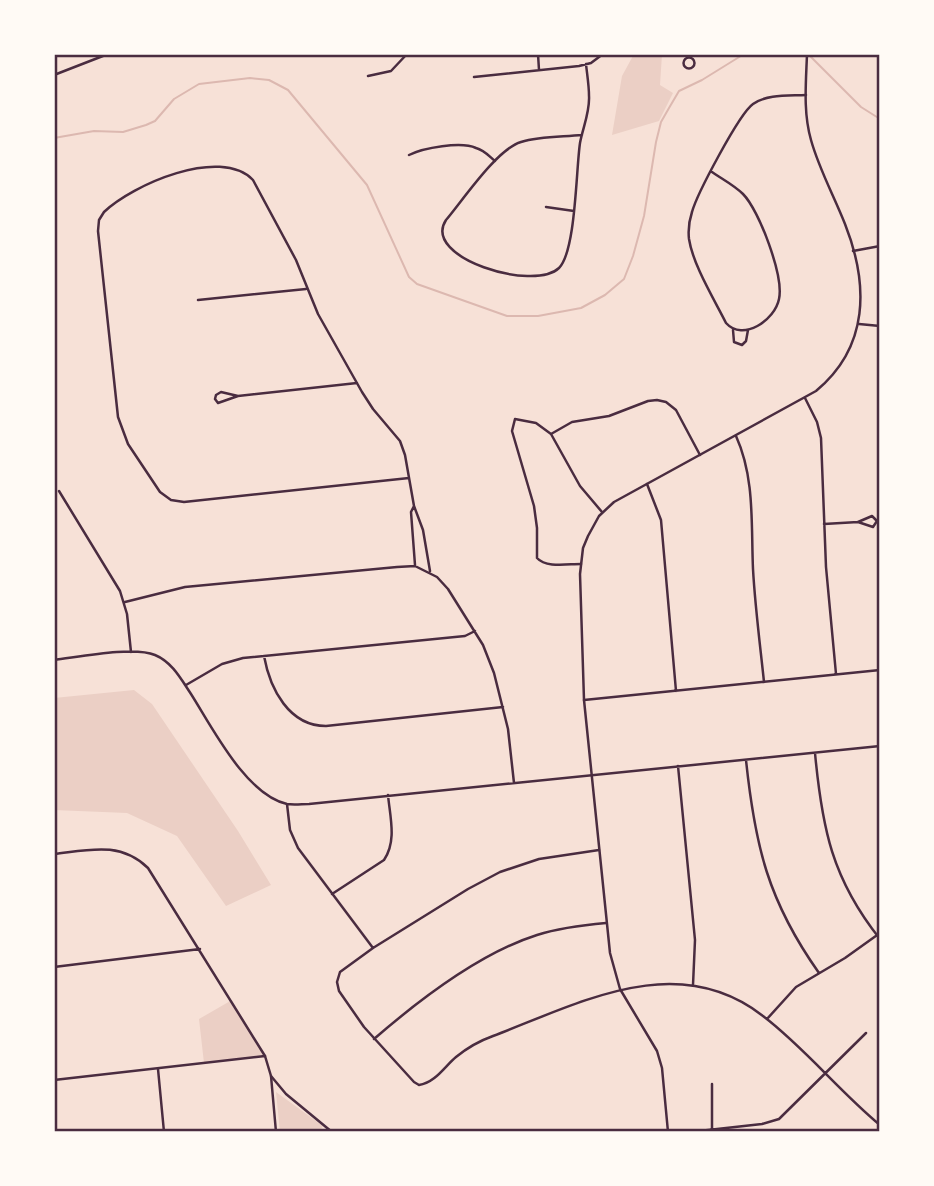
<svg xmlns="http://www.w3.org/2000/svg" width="934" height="1186" font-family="'Noto Sans',sans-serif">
  <rect width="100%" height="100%" fill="#f7e1d7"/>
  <path fill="#ebcfc5" d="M 634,54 L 662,54 L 660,85 L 673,93 L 659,121 L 612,135 L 622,76 Z
    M 134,690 L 152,704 L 238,831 L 271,885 L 226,906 L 177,836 L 127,813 L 54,810 L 54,698 Z
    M 232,1000 L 265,1056 L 204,1063 L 199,1019 Z
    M 276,1092 L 323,1126 L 319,1132 L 280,1132 Z"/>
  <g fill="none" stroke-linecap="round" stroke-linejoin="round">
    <path stroke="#dcb8b0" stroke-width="2" d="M 808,54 L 861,107 L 880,119
      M 54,138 L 94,131 L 123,132 L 146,125 L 155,121 L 174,99 L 199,84 L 250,78 L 269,80 L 288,90 L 367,185 L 409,277 L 417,284 L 507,316 L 538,316 L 581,308 L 605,295 L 624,279 L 633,256 L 644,216 L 656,142 L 661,122 L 669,108 L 679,91 L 702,80 L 744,54"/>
    <path stroke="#4a2c40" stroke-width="2.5" d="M 538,54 L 539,70
      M683.5 63a5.5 5.5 0 1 1 11 0a5.5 5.5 0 1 1-11 0Z
      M 54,75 L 108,54
      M 368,76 L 391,71 L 407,54
      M 474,77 L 579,66 L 591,63 L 603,54
      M 582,135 C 562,137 540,136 521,142 C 497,149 463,200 446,220 C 421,258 534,292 559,268 C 576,251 576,169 580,143 C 583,127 590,112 589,96 C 589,85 587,74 586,64
      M 409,155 C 423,148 461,141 476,148 C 484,150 489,156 495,161
      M 712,172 C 722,179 734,185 743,194 C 759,210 784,276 779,299 C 775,320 743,342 726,323 C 714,299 693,265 689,239 C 688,230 689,221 692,212 C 697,194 739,114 753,104 C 767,94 789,96 806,95
      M 546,207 L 574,211
      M 853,251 L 880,246
      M 198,300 L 306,289
      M 859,324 L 880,326
      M 733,330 L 734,342 L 742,345 L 746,341 L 748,330
      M 238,396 L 221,392 L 216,395 L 215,399 L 218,403 L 238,396 L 357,383
      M 805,398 L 817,422 L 821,438 L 826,567 L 836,674
      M 551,434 L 580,486 L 602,512
      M 736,436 C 755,478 751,524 753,569 C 755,606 760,644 764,682
      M 409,478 L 184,502 L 171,500 L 160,492 L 128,444 L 118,417 L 98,231 L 99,220 L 104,212 C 132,185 220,146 253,180 L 296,260 L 318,314 L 362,392 L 373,409 L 400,441 L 405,455 L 414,506 L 423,530 L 430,571
      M 647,484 L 661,520 L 676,691
      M 59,491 L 120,591 L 127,614 L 131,652
      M 414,506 L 411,512 L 415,565
      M 872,516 L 877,521 L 873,527 L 858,522 Z
      M 824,524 L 858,522
      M 581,564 C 567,564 546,568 537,558 L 537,528 L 534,506 L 512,431 L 515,419 L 536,423 L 551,434 L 572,422 L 609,416 L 648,401 L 657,400 L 666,402 L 676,410 L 700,455
      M 125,602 L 185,587 L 397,567 L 415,566 L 437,577 L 448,589 L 483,645 L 494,673 L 508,729 L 514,783
      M 264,656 C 270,689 289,726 326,726 L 503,707
      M 54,660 C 79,657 133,646 155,655 C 172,662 181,679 191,694 C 212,727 246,795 287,804 C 294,805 302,804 309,804 L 880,746
      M 186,685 L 222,664 L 243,658 L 465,636 L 475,631
      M 584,700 L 880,670
      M 815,753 C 822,828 832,879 880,939
      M 746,760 C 755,846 768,901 819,973
      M 678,766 L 695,940 L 693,985
      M 287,804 L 290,830 L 298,848 L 373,948
      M 599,850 L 539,859 L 500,872 L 468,889 L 373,948 L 340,972 L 337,982 L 339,991 L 364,1027 L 414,1082 L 419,1085 C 435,1083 445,1066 456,1057 C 467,1048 479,1041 493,1036 C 580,1003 677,949 763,1016 C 804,1047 839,1091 880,1125
      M 54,854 C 89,850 120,841 148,868 L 265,1056
      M 332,894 L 384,860 C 397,841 390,817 388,795
      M 54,967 L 200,949
      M 767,1019 L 796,987 L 845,958 L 880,933
      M 374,1039 C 419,1000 480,953 537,935 C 559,928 583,925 606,923
      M 158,1069 L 164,1132
      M 271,1076 L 276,1132
      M 712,1129 L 712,1084
      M 690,1132 L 762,1124 L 779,1119 L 866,1033"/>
    <path stroke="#4a2c40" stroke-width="2.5" d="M 54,1080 L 265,1056 L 271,1076 L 286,1094 L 332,1132
      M 668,1132 L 662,1068 L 657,1051 L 620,989 L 610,953 L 584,700 L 580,574 L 583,548 L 588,536 L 599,516 L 614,502 L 816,391 C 869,347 869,285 845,224 C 834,196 819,169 811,140 C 803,112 806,83 807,54"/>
  </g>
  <rect width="934" height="1186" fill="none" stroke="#fffaf5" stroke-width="112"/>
  <rect x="56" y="56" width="822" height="1074" fill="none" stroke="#4a2c40" stroke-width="2.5"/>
</svg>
